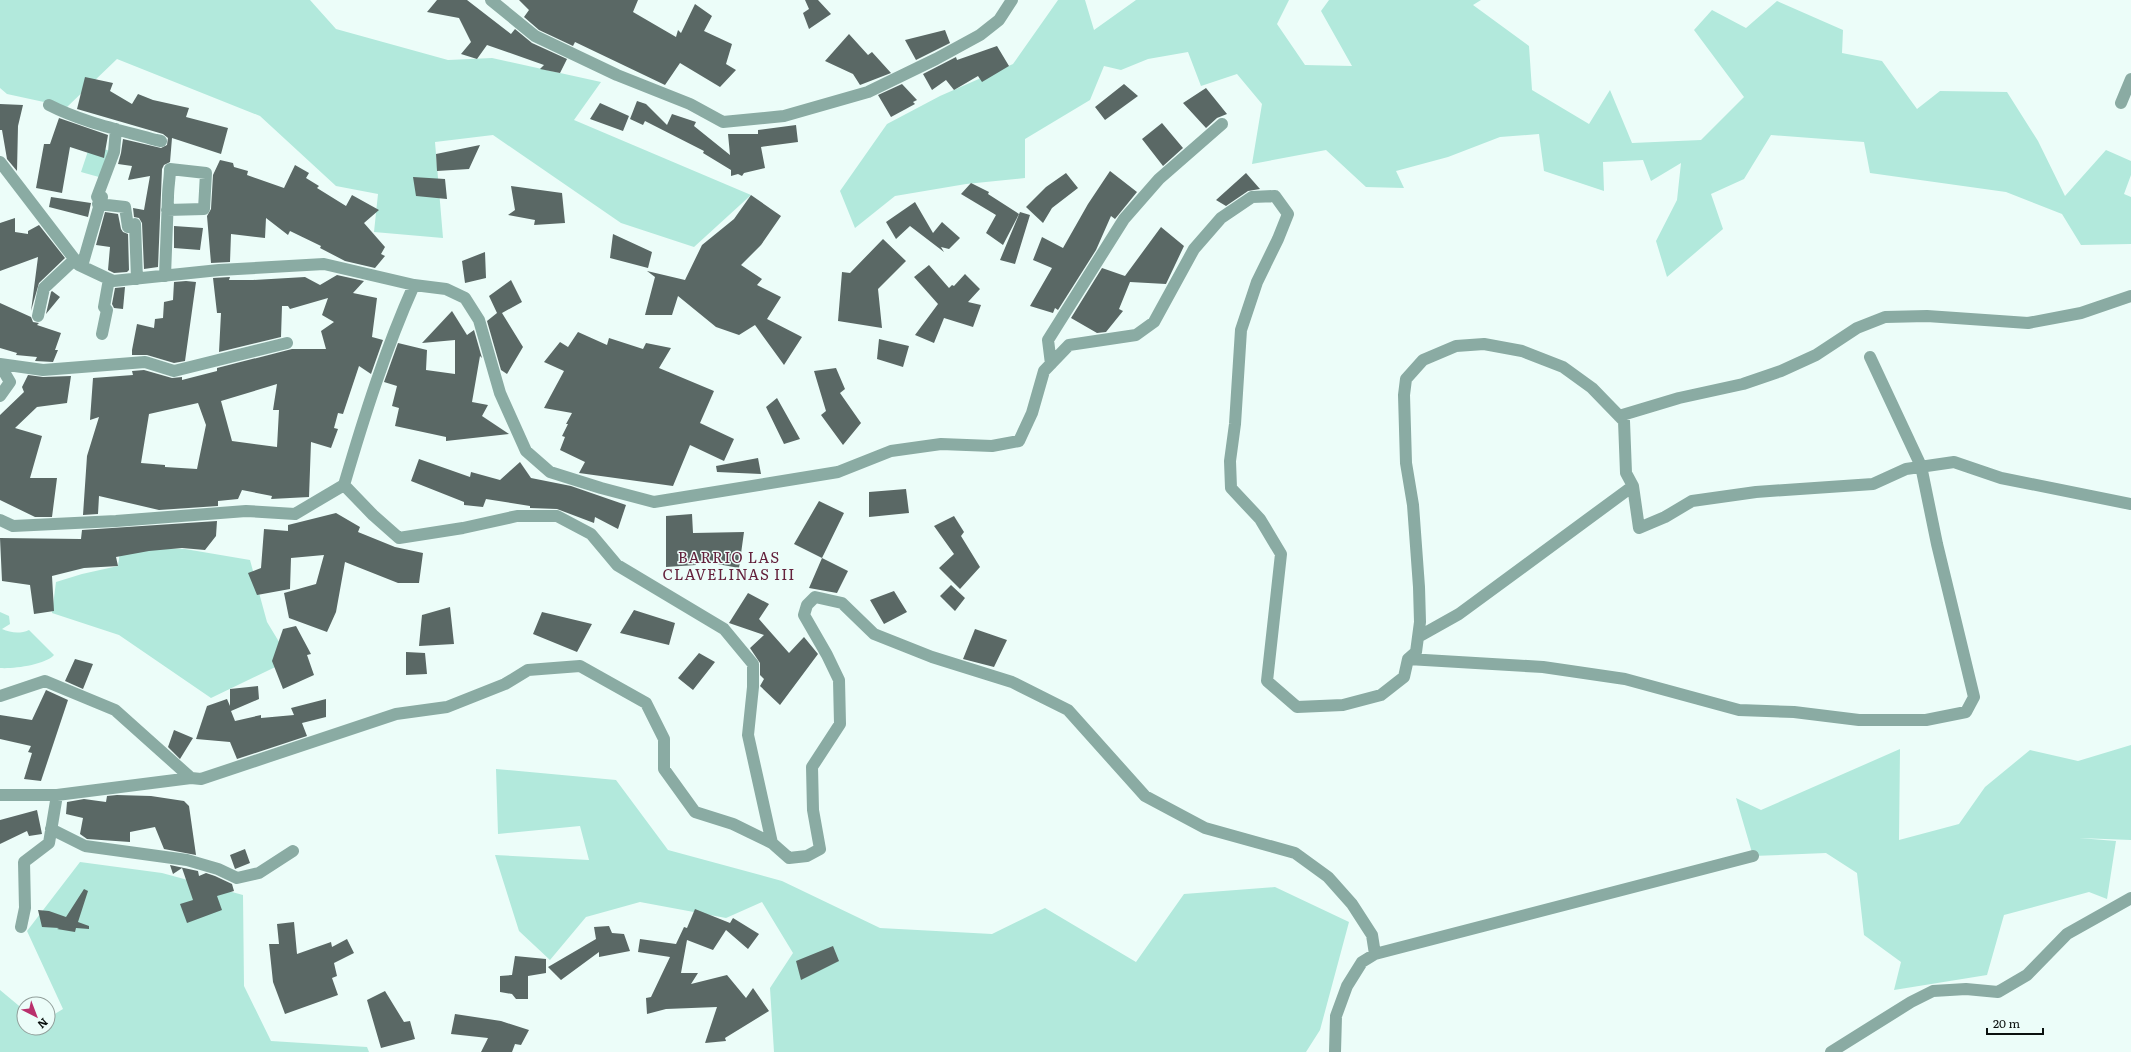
<svg xmlns="http://www.w3.org/2000/svg" width="2131" height="1052" font-family="Literata,serif">
  <rect width="100%" height="100%" fill="#ecfdf9"/>
  <path fill="#b2e9dc" d="M 0,0 L 310,0 L 336,29 L 448,60 L 492,58 L 601,82 L 574,120 L 751,195 L 694,247 L 621,223 L 493,135 L 435,142 L 443,238 L 374,232 L 378,194 L 336,186 L 260,116 L 117,59 L 67,107 L 7,94 L 0,88 Z
    M 1058,0 L 1085,0 L 1094,30 L 1136,0 L 1289,0 L 1277,24 L 1305,65 L 1352,66 L 1321,11 L 1329,0 L 1481,0 L 1473,5 L 1529,46 L 1532,90 L 1589,124 L 1610,90 L 1632,143 L 1701,140 L 1744,97 L 1694,30 L 1712,10 L 1746,28 L 1777,1 L 1843,30 L 1842,53 L 1882,61 L 1917,109 L 1940,91 L 2007,92 L 2038,141 L 2065,196 L 2106,150 L 2131,161 L 2131,175 L 2124,194 L 2131,197 L 2131,244 L 2081,245 L 2062,214 L 2006,192 L 1870,173 L 1864,142 L 1771,135 L 1744,179 L 1711,194 L 1723,229 L 1667,277 L 1656,241 L 1677,200 L 1681,163 L 1651,181 L 1643,160 L 1603,162 L 1604,191 L 1544,171 L 1539,134 L 1500,137 L 1448,157 L 1396,171 L 1404,188 L 1366,187 L 1326,150 L 1252,164 L 1262,104 L 1237,74 L 1201,86 L 1188,52 L 1148,59 L 1121,70 L 1104,66 L 1090,100 L 1025,139 L 1025,178 L 966,184 L 895,196 L 855,228 L 840,191 L 887,124 L 940,96 L 1013,64 Z
    M 90,145 L 114,152 L 106,179 L 81,172 Z
    M 151,548 L 185,549 L 250,560 L 267,622 L 290,660 L 211,698 L 119,635 L 52,613 L 56,582 L 82,574 L 118,566 L 120,551 Z
    M 0,612 L 9,616 L 10,624 L 2,629 C 11,633 20,634 29,630 L 54,655 C 45,665 13,669 0,668 Z
    M 2131,745 L 2131,840 L 2079,838 L 2116,841 L 2107,899 L 2089,892 L 2004,915 L 1987,975 L 1894,990 L 1901,962 L 1864,935 L 1857,873 L 1826,853 L 1753,856 L 1736,798 L 1761,810 L 1900,749 L 1899,840 L 1959,824 L 1985,787 L 2030,750 L 2078,761 Z
    M 496,769 L 616,780 L 668,850 L 782,881 L 880,928 L 992,934 L 1045,908 L 1136,962 L 1184,894 L 1275,887 L 1349,922 L 1320,1030 L 1306,1052 L 774,1052 L 770,988 L 793,953 L 762,902 L 726,918 L 640,902 L 586,917 L 550,960 L 519,931 L 495,855 L 589,860 L 580,826 L 498,834 Z
    M 80,862 L 162,873 L 243,895 L 244,986 L 271,1041 L 367,1047 L 369,1052 L 0,1052 L 0,990 L 24,1010 L 24,1028 L 48,1028 L 48,1018 L 63,1009 L 27,931 Z"/>
  <path fill="#5a6865" fill-rule="evenodd" d="M 437,0 L 467,0 L 511,34 L 515,29 L 532,43 L 567,59 L 560,73 L 540,69 L 544,65 L 487,45 L 477,59 L 461,54 L 471,42 L 459,18 L 427,12 Z
    M 519,0 L 638,0 L 633,12 L 676,37 L 678,30 L 681,33 L 695,4 L 712,16 L 704,31 L 732,44 L 726,64 L 736,70 L 720,87 L 680,63 L 665,85 L 575,42 L 573,46 L 539,30 L 524,17 L 529,10 Z
    M 805,0 L 818,0 L 831,14 L 809,29 L 803,13 L 809,9 Z
    M 945,30 L 950,43 L 916,60 L 905,40 Z
    M 849,34 L 868,55 L 872,52 L 891,73 L 860,85 L 853,74 L 825,61 Z
    M 997,46 L 1009,66 L 982,82 L 978,76 L 954,90 L 946,80 L 932,90 L 923,74 L 956,57 L 957,60 Z
    M 85,77 L 113,83 L 110,91 L 132,104 L 138,94 L 153,100 L 189,108 L 186,117 L 228,128 L 221,154 L 172,138 L 170,162 L 164,165 L 162,169 L 158,267 L 144,269 L 142,223 L 139,218 L 134,217 L 133,208 L 144,210 L 150,176 L 128,180 L 132,166 L 118,164 L 121,153 L 123,139 L 161,148 L 167,145 L 168,138 L 163,134 L 77,109 Z
    M 902,84 L 917,100 L 913,102 L 915,104 L 891,117 L 878,95 Z
    M 1124,84 L 1138,96 L 1105,120 L 1095,107 Z
    M 1206,88 L 1227,114 L 1217,118 L 1206,128 L 1183,103 Z
    M 637,101 L 646,104 L 667,125 L 672,114 L 696,122 L 694,126 L 730,155 L 728,134 L 758,134 L 758,130 L 796,125 L 798,142 L 761,147 L 765,168 L 744,173 L 742,176 L 738,174 L 731,176 L 731,170 L 703,153 L 704,151 L 645,121 L 643,125 L 630,119 Z
    M 600,103 L 629,116 L 623,131 L 590,119 Z
    M 0,104 L 23,105 L 18,126 L 17,171 L 7,159 L 2,130 L 0,130 Z
    M 59,118 L 108,135 L 104,158 L 70,147 L 62,193 L 36,188 L 44,144 L 50,144 Z
    M 1162,123 L 1183,148 L 1163,166 L 1142,139 Z
    M 480,145 L 469,169 L 437,171 L 436,154 Z
    M 220,160 L 233,163 L 234,167 L 248,171 L 247,175 L 284,188 L 295,165 L 309,173 L 306,178 L 319,186 L 317,188 L 346,206 L 352,195 L 379,210 L 364,223 L 385,247 L 381,254 L 385,256 L 375,268 L 345,261 L 320,248 L 321,246 L 290,231 L 288,235 L 266,218 L 265,238 L 231,234 L 230,262 L 211,263 L 207,216 L 211,209 L 213,175 Z
    M 1110,171 L 1137,192 L 1115,219 L 1111,216 L 1096,250 L 1058,310 L 1055,308 L 1053,313 L 1030,306 L 1052,268 L 1033,260 L 1042,237 L 1063,248 L 1088,204 Z
    M 1066,173 L 1078,188 L 1052,208 L 1043,223 L 1026,207 L 1046,187 Z
    M 1246,173 L 1260,189 L 1248,191 L 1226,206 L 1216,200 Z
    M 413,177 L 445,179 L 447,199 L 416,196 Z
    M 971,183 L 989,192 L 988,194 L 1019,214 L 1003,245 L 986,233 L 996,215 L 961,194 Z
    M 511,186 L 562,193 L 565,223 L 534,225 L 535,220 L 508,215 L 515,210 Z
    M 751,195 L 781,216 L 761,245 L 741,265 L 762,279 L 757,285 L 781,297 L 767,319 L 802,337 L 784,365 L 755,325 L 739,335 L 716,327 L 678,296 L 672,315 L 645,315 L 655,277 L 647,271 L 685,280 L 702,245 L 734,219 Z
    M 51,197 L 91,203 L 88,217 L 49,207 Z
    M 915,202 L 933,233 L 942,222 L 960,238 L 949,249 L 941,247 L 944,252 L 910,226 L 896,239 L 886,222 Z
    M 105,212 L 118,214 L 121,229 L 123,232 L 128,234 L 129,270 L 127,272 L 114,273 L 108,270 L 110,247 L 96,245 Z
    M 1020,212 L 1030,215 L 1015,264 L 1000,260 Z
    M 15,218 L 15,232 L 28,234 L 28,231 L 39,225 L 65,258 L 39,283 L 31,311 L 38,257 L 0,271 L 0,223 Z
    M 174,226 L 203,228 L 200,250 L 174,248 Z
    M 1161,227 L 1184,246 L 1166,284 L 1130,282 L 1119,309 L 1123,311 L 1106,332 L 1097,333 L 1071,318 L 1102,268 L 1125,276 Z
    M 613,234 L 652,252 L 648,268 L 610,258 Z
    M 883,239 L 906,261 L 878,289 L 882,328 L 838,321 L 842,272 L 850,273 Z
    M 485,252 L 486,278 L 465,283 L 462,261 Z
    M 929,265 L 949,288 L 952,285 L 954,286 L 965,274 L 980,289 L 968,302 L 981,305 L 973,327 L 944,318 L 934,343 L 915,335 L 938,304 L 914,277 Z
    M 337,275 L 364,281 L 353,293 L 377,298 L 372,337 L 383,340 L 371,374 L 359,366 L 343,414 L 338,413 L 334,428 L 338,429 L 331,448 L 311,442 L 309,497 L 271,499 L 272,496 L 242,490 L 238,499 L 218,501 L 218,506 L 159,510 L 99,496 L 98,514 L 83,515 L 87,456 L 99,417 L 90,420 L 93,378 L 133,375 L 132,371 L 144,370 L 172,378 L 182,377 L 182,380 L 217,371 L 217,368 L 292,349 L 326,349 L 321,331 L 334,322 L 322,315 L 328,298 L 290,309 L 288,306 L 282,306 L 281,337 L 219,352 L 221,313 L 217,313 L 213,278 L 230,277 L 229,280 L 253,280 L 305,277 L 320,285 ZM 277,384 L 273,410 L 279,410 L 277,447 L 232,441 L 221,401 ZM 198,403 L 206,425 L 197,469 L 165,467 L 165,465 L 141,463 L 149,414 Z
    M 511,280 L 522,302 L 502,313 L 523,347 L 507,374 L 501,370 L 487,321 L 497,313 L 489,296 Z
    M 186,281 L 196,282 L 185,361 L 174,363 L 147,355 L 132,355 L 132,350 L 137,324 L 154,328 L 155,319 L 163,318 L 164,302 L 173,300 L 174,282 Z
    M 125,287 L 123,309 L 114,308 L 112,304 L 115,288 Z
    M 52,291 L 60,297 L 46,314 L 51,292 Z
    M 0,303 L 31,317 L 33,322 L 39,323 L 37,325 L 61,333 L 55,350 L 58,350 L 53,362 L 35,361 L 37,357 L 16,355 L 17,353 L 0,348 Z
    M 452,311 L 467,335 L 474,330 L 482,358 L 480,356 L 472,402 L 488,405 L 482,416 L 509,434 L 446,441 L 446,437 L 395,426 L 399,408 L 392,406 L 397,386 L 384,382 L 398,343 L 427,350 L 426,370 L 455,374 L 455,340 L 422,343 Z
    M 578,332 L 607,345 L 609,338 L 643,349 L 646,343 L 671,348 L 659,368 L 714,391 L 700,423 L 734,439 L 724,461 L 690,445 L 673,486 L 579,473 L 585,462 L 560,450 L 565,437 L 562,436 L 568,424 L 566,424 L 572,413 L 544,408 L 564,371 L 544,362 L 560,342 L 568,347 Z
    M 879,339 L 909,346 L 903,367 L 877,359 Z
    M 836,368 L 845,389 L 840,393 L 861,423 L 843,445 L 821,415 L 826,411 L 814,371 Z
    M 28,375 L 43,377 L 71,376 L 67,403 L 37,407 L 15,428 L 42,436 L 30,478 L 57,478 L 52,517 L 35,517 L 0,500 L 0,415 L 24,392 L 22,387 Z
    M 777,398 L 800,439 L 784,444 L 766,407 Z
    M 758,458 L 761,474 L 717,472 L 716,466 Z
    M 419,459 L 470,477 L 471,472 L 500,480 L 520,462 L 531,478 L 571,486 L 626,505 L 618,529 L 595,517 L 594,523 L 557,509 L 530,508 L 530,506 L 486,499 L 483,507 L 464,505 L 464,502 L 411,481 Z
    M 906,489 L 909,513 L 869,517 L 869,492 Z
    M 819,501 L 844,513 L 822,558 L 794,544 Z
    M 336,513 L 360,527 L 358,532 L 395,547 L 423,553 L 419,583 L 398,583 L 345,562 L 336,612 L 327,632 L 289,618 L 284,593 L 316,584 L 324,555 L 291,558 L 290,589 L 257,595 L 248,573 L 261,568 L 264,529 L 288,531 L 288,525 Z
    M 692,514 L 693,533 L 744,532 L 739,568 L 696,560 L 696,565 L 666,567 L 666,516 Z
    M 954,516 L 964,532 L 961,536 L 980,567 L 960,589 L 939,568 L 954,554 L 934,526 Z
    M 217,521 L 216,536 L 205,550 L 182,548 L 149,551 L 116,557 L 118,566 L 84,568 L 52,576 L 54,611 L 34,614 L 30,585 L 2,581 L 0,538 L 81,539 L 82,530 Z
    M 822,558 L 848,571 L 837,593 L 809,588 Z
    M 951,585 L 965,598 L 955,611 L 940,596 Z
    M 894,591 L 907,612 L 884,624 L 870,600 Z
    M 748,593 L 769,604 L 759,619 L 789,653 L 804,637 L 818,654 L 780,705 L 760,686 L 764,679 L 760,675 L 760,663 L 750,648 L 764,635 L 729,623 Z
    M 450,607 L 454,644 L 419,646 L 422,615 Z
    M 634,610 L 675,623 L 669,645 L 620,633 Z
    M 542,612 L 592,624 L 577,652 L 533,634 Z
    M 296,626 L 311,654 L 307,655 L 314,675 L 283,689 L 272,661 L 283,629 Z
    M 975,629 L 1007,640 L 994,667 L 963,659 Z
    M 406,652 L 425,653 L 427,674 L 406,675 Z
    M 699,653 L 715,662 L 693,690 L 678,678 Z
    M 75,659 L 93,664 L 83,689 L 65,681 Z
    M 258,686 L 259,699 L 231,711 L 235,721 L 261,715 L 261,718 L 294,715 L 291,708 L 326,699 L 326,717 L 302,723 L 307,736 L 237,759 L 230,742 L 196,739 L 207,706 L 227,699 L 230,706 L 230,689 Z
    M 46,690 L 68,700 L 41,781 L 24,779 L 32,753 L 28,752 L 31,746 L 0,739 L 0,715 L 32,720 Z
    M 174,730 L 193,738 L 180,759 L 168,747 Z
    M 117,795 L 151,796 L 184,801 L 189,806 L 196,855 L 164,849 L 155,827 L 130,832 L 130,842 L 87,839 L 80,834 L 83,818 L 66,814 L 67,802 L 84,799 L 106,802 L 107,796 Z
    M 37,810 L 42,834 L 29,836 L 27,831 L 0,844 L 0,820 Z
    M 245,849 L 250,863 L 235,869 L 230,855 Z
    M 170,865 L 198,871 L 199,876 L 206,873 L 215,876 L 232,884 L 234,891 L 217,896 L 222,910 L 187,923 L 180,904 L 193,900 L 182,868 L 173,874 Z
    M 84,889 L 88,891 L 78,922 L 89,926 L 89,929 L 76,928 L 75,932 L 57,929 L 59,928 L 42,927 L 38,910 L 49,911 L 66,917 Z
    M 695,909 L 730,923 L 733,918 L 759,934 L 748,949 L 726,930 L 713,950 L 687,940 L 681,973 L 698,973 L 691,984 L 727,975 L 746,998 L 753,988 L 769,1011 L 725,1038 L 726,1041 L 705,1043 L 717,1007 L 666,1009 L 647,1014 L 646,998 L 651,997 L 670,957 L 638,952 L 640,939 L 676,944 L 684,927 L 687,928 Z
    M 294,922 L 297,954 L 331,942 L 332,947 L 347,939 L 354,953 L 334,963 L 337,976 L 332,978 L 338,995 L 285,1014 L 273,982 L 269,944 L 279,944 L 277,924 Z
    M 609,926 L 612,933 L 624,934 L 630,951 L 599,957 L 599,952 L 561,980 L 548,967 L 596,939 L 594,927 Z
    M 833,946 L 839,961 L 801,980 L 796,961 Z
    M 515,956 L 546,959 L 546,973 L 528,976 L 528,999 L 516,999 L 512,994 L 500,992 L 500,976 L 512,975 Z
    M 385,991 L 404,1022 L 410,1021 L 415,1039 L 381,1048 L 367,1000 Z
    M 455,1014 L 501,1021 L 529,1030 L 521,1045 L 515,1044 L 512,1052 L 481,1052 L 488,1038 L 451,1034 Z"/>
  <g fill="none" stroke-linecap="round" stroke-linejoin="round">
    <path stroke="#8aaba3" stroke-width="12" d="M 491,0 L 535,36 L 617,75 L 690,104 L 723,122 L 784,116 L 868,92 L 936,59 L 980,35 L 999,20 L 1012,0
      M 2121,103 L 2131,79
      M 49,105 C 82,122 120,130 156,140 L 161,141 L 160,141 L 156,140
      M 0,162 L 79,265 L 113,281 L 219,270 L 324,264 L 414,285 L 446,289 L 465,298 L 479,320 L 500,393 L 526,451 L 550,472 L 601,488 L 654,502 L 838,472 L 891,451 L 941,444 L 992,446 L 1019,441 L 1032,413 L 1044,371 L 1069,345 L 1136,335 L 1154,322 L 1194,249 L 1221,218 L 1252,197 L 1275,196 L 1288,214 L 1278,239 L 1257,282 L 1241,330 L 1235,424 L 1230,461 L 1231,488 L 1260,519 L 1281,554 L 1267,681 L 1297,707 L 1343,705 L 1381,695 L 1404,677 L 1408,659 L 1416,652 L 1420,622 L 1419,587 L 1413,505 L 1406,463 L 1404,395 L 1406,379 L 1423,360 L 1456,346 L 1484,344 L 1522,351 L 1563,367 L 1592,388 L 1624,421 L 1626,473 L 1633,486 L 1639,528 L 1665,517 L 1692,501 L 1756,492 L 1873,484 L 1906,469 L 1954,462 L 2001,478 L 2131,504
      M 98,204 L 125,207 L 128,227 L 135,224 L 137,279
      M 82,266 L 102,197 L 97,197 L 114,152 L 116,129
      M 165,276 C 166,250 167,223 168,197 C 168,187 170,178 170,169 L 206,173 L 204,209 L 167,210
      M 38,316 L 44,288 L 75,259
      M 102,334 L 107,310 L 104,307 L 109,279
      M 0,364 L 43,370 L 145,362 L 174,371 L 287,343
      M 1051,364 L 1048,340 L 1124,219 L 1159,179 L 1222,124
      M 0,365 L 10,382 L 0,396
      M 1619,416 L 1679,398 L 1743,384 L 1781,371 L 1816,355 L 1857,328 L 1885,317 L 1927,316 L 2028,323 L 2081,313 L 2131,296
      M 344,485 L 373,515 L 399,538 L 463,528 L 517,516 L 557,516 L 591,534 L 617,565 L 724,629 L 753,664 L 753,687 L 748,735 L 772,843
      M 0,520 L 13,526 L 116,521 L 246,511 L 295,514 L 344,485 C 364,417 385,350 414,285
      M 1418,637 L 1459,614 L 1633,486
      M 1408,659 L 1543,667 L 1625,679 L 1739,710 L 1794,712 L 1859,720 L 1926,720 L 1966,712 L 1974,697 L 1937,544 L 1921,466 L 1870,357
      M 0,696 L 45,681 L 115,710 L 191,778
      M 0,795 L 57,795 L 191,778 L 201,779 L 396,714 L 447,707 L 505,684 L 528,670 L 580,666 L 646,703 L 664,739 L 664,769 L 695,812 L 733,824 L 772,843 L 789,858 L 807,856 L 820,849 L 813,810 L 812,767 L 840,724 L 839,680 L 827,655 L 804,615 L 807,605 L 815,597 L 842,603 L 874,634 L 932,657 L 1012,682 L 1068,710 L 1145,796 L 1205,828 L 1295,853 L 1328,877 L 1352,904 L 1372,935 L 1375,954
      M 51,829 L 85,846 L 187,860 L 218,869 L 237,878 L 259,873 L 293,851
      M 21,927 L 25,908 L 24,862 L 49,843 L 57,795
      M 1335,1052 L 1336,1016 L 1347,986 L 1362,962 L 1375,954 L 1753,856
      M 1831,1052 L 1911,1002 L 1933,991 L 1966,989 L 1998,992 L 2027,975 L 2067,934 L 2131,898"/>
  </g>
  <g text-anchor="middle" stroke-width="3" stroke-linejoin="round" paint-order="stroke">
    <g font-size="15" letter-spacing="1" fill="#64213c" stroke="#ecfdf9">
      <text x="729" y="563">BARRIO LAS<tspan x="729" dy="17">CLAVELINAS III</tspan></text>
    </g>
  </g>
  <g transform="translate(36 1016) rotate(138)"><circle r="19" fill="#ecfdf9" stroke="#929f9b"/>
  <path d="M0-3L7 15L0 10L-7 15Z" fill="#b9306c"/>
  <text y="-6" font-size="11" font-weight="bold" text-anchor="middle" fill="#0b110f">N</text>
  </g>
  <path d="M1987 1028v6h56v-6" fill="none" stroke="#0b110f" stroke-width="2"/>
  <text x="1993" y="1028" font-size="12" fill="#0b110f" stroke="#ecfdf9" stroke-width="3" paint-order="stroke">20 m</text>
</svg>
